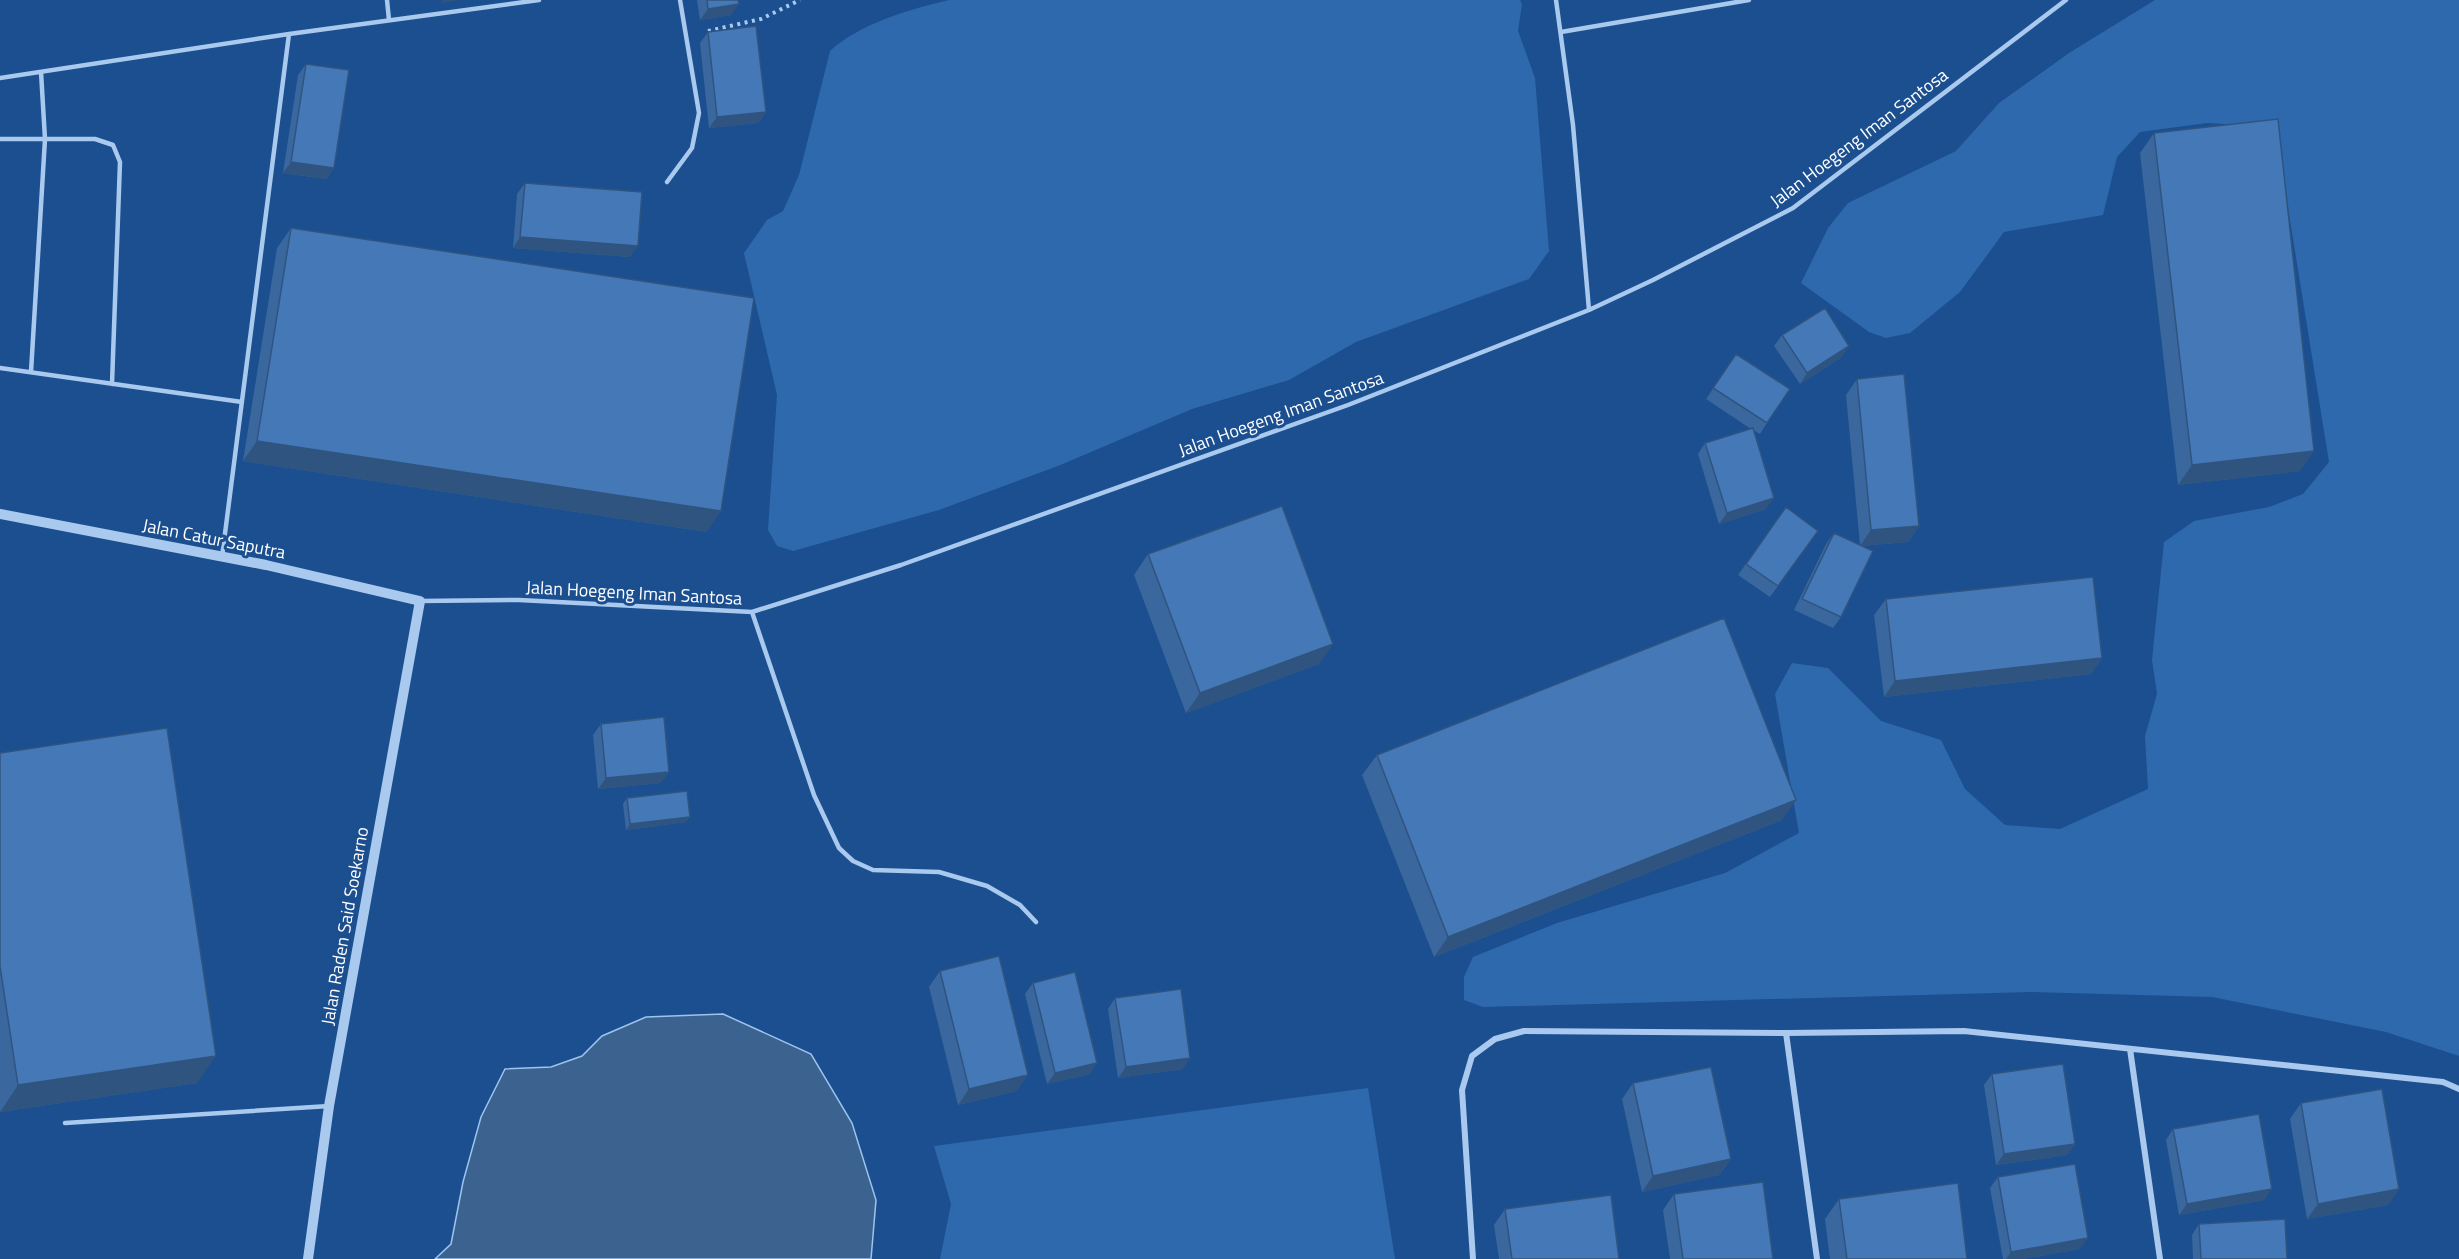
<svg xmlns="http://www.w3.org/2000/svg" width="2459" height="1259" font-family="'Titillium Web',sans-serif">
  <rect width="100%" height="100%" fill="#1b4f8f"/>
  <path fill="#2e69ad" d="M 949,0 L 1520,0 L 1522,4 L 1518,31 L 1535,78 L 1549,251 L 1529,279 L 1356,342 L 1289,380 L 1192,409 L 1058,466 L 939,510 L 793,551 L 777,546 L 768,530 L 777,395 L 744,253 L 767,220 L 783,211 L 799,175 L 830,51 C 859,24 910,9 949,0 Z
    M 2155,0 L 2459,0 L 2459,1056 L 2386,1032 L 2212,997 L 2031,992 L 1483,1007 L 1464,1000 L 1464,977 L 1473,957 L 1557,923 L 1725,873 L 1799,833 L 1775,694 L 1792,663 L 1828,668 L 1881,721 L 1941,740 L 1965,789 L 2005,825 L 2060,829 L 2148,789 L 2145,736 L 2157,694 L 2152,660 L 2164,542 L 2194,521 L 2269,507 L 2303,494 L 2329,462 L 2275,127 L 2207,123 L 2140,132 L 2117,157 L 2103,215 L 2004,232 L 1960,292 L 1910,333 L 1886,338 L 1869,332 L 1801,283 L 1828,228 L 1848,203 L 1956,151 L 1999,103 L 2069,53 Z
    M 1368,1088 L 1395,1259 L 940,1259 L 951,1204 L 934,1146 Z"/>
  <path fill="#3c6290" stroke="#9cc4f0" stroke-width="1.5" d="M 723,1014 L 811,1054 L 852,1123 L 876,1200 L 871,1259 L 435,1259 L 451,1244 L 463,1182 L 481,1117 L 505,1069 L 551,1067 L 582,1056 L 602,1036 L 646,1017 Z"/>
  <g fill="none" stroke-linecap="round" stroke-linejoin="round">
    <path stroke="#a9c9ee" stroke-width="4" stroke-dasharray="3 4.5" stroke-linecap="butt" d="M 708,31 L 761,19 L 800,0"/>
    <path stroke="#a9c9ee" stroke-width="4.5" d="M 387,0 L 389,20
      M 1556,0 L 1573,125 L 1589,310
      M 1561,32 L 1749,0
      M 289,34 L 539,0
      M 0,78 L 289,34 L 222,557
      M 0,139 L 95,139 L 113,145 L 120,162 L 112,384
      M 667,182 L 692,148 L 699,113 L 680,0
      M 0,368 L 242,402
      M 31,372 L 45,139 L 41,72
      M 420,601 L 519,600 L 752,612 L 901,565 L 1348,405 L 1589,310 L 1653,280 L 1793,208 L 2066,0
      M 752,612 L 814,795 L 839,848 L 853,861 L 873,870 L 939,872 L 987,886 L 1020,905 L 1036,922
      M 65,1123 L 329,1106"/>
    <path stroke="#a9c9ee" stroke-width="6" d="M 1786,1033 L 1817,1259
      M 2130,1049 L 2160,1259
      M 1473,1259 L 1462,1090 L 1472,1056 L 1495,1039 L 1524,1031 L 1786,1033 L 1964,1031 L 2443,1082 L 2459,1089"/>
    <path stroke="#a9c9ee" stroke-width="10" d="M 0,514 L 266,565 L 420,601 L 329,1106 L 308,1259"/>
  </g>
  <path fill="#3a679d" d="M 697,0 L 738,0 L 731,15 L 700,20 Z
    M 708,32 L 766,112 L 758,123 L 709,128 L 700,43 Z
    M 306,64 L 334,168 L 326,179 L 283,173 L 298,75 Z
    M 2154,133 L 2300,471 L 2178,485 L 2140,153 Z
    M 525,183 L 630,257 L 513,248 L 517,194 Z
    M 291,228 L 707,532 L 243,461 L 277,248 Z
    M 1782,335 L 1842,357 L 1800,384 L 1774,346 Z
    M 1736,354 L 1767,423 L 1760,434 L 1753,430 L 1766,509 L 1719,524 L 1698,454 L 1705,443 L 1751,429 L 1706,399 Z
    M 1857,379 L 1919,526 L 1908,542 L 1861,546 L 1841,617 L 1833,628 L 1794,610 L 1826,544 L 1834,533 L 1860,545 L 1846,395 Z
    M 1786,507 L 1818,531 L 1770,597 L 1738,575 Z
    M 1148,554 L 1319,664 L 1186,713 L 1134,575 Z
    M 1886,599 L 2102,658 L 2091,674 L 1884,697 L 1874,615 Z
    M 601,724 L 661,783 L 598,789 L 593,735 Z
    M 0,753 L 197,1083 L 0,1112 Z
    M 1377,755 L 1782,820 L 1434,957 L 1362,775 Z
    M 627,798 L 686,822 L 626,830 L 623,804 Z
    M 940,971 L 1017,1091 L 958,1105 L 929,987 Z
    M 1033,983 L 1090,1074 L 1047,1084 L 1025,994 Z
    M 1115,998 L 1183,1069 L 1118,1078 L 1108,1009 Z
    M 1992,1074 L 2075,1144 L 2067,1155 L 1996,1165 L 1984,1085 Z
    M 1633,1083 L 1731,1159 L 1719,1175 L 1642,1192 L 1622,1099 Z
    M 2301,1103 L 2399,1189 L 2388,1205 L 2307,1219 L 2290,1119 Z
    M 2173,1129 L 2264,1200 L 2179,1215 L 2166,1140 Z
    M 1998,1177 L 2080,1249 L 2023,1259 L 2003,1259 L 1990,1188 Z
    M 1674,1194 L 1773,1259 L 1670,1259 L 1663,1210 Z
    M 1839,1199 L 1967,1259 L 1830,1259 L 1825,1219 Z
    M 1505,1209 L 1619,1259 L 1499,1259 L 1494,1225 Z
    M 2199,1224 L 2287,1259 L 2193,1259 L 2192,1235 Z"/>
  <path fill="#305480" d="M 443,0 L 459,0 L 441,3 Z
    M 739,4 L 731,15 L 700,20 L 708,9 Z
    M 766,112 L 758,123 L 709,128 L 717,117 Z
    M 291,162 L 334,168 L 326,179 L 283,173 Z
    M 520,237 L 638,246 L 630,257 L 513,248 Z
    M 1849,346 L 1842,357 L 1800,384 L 1807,373 Z
    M 257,441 L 721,511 L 707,532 L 243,461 Z
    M 2314,451 L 2300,471 L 2178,485 L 2192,465 Z
    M 1774,498 L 1766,509 L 1719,524 L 1727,513 Z
    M 1919,526 L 1908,542 L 1860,546 L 1871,530 Z
    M 1333,644 L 1319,664 L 1186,713 L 1200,693 Z
    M 2102,658 L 2091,674 L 1884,697 L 1895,681 Z
    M 669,772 L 661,783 L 598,789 L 606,778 Z
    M 1796,800 L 1782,820 L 1434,957 L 1448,937 Z
    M 690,817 L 686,822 L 626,830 L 630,824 Z
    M 216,1056 L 197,1083 L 0,1112 L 18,1085 Z
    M 1190,1058 L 1183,1069 L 1118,1078 L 1126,1067 Z
    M 1097,1063 L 1090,1074 L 1047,1084 L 1055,1073 Z
    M 1028,1075 L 1017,1091 L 958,1105 L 969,1089 Z
    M 2075,1144 L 2067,1155 L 1996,1165 L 2004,1154 Z
    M 1731,1159 L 1719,1175 L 1642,1192 L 1653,1176 Z
    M 2272,1189 L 2264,1200 L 2179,1215 L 2187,1204 Z
    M 2399,1189 L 2388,1205 L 2307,1219 L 2318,1204 Z
    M 2088,1238 L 2080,1249 L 2023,1259 L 2006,1259 L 2011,1252 Z"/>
  <path fill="#4478b7" stroke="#305480" stroke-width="1.5" d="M 707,0 L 738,0 L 739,4 L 708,9 Z
    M 756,26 L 766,112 L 717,117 L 708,32 Z
    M 306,64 L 349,70 L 334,168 L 291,162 Z
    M 2278,119 L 2314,451 L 2192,465 L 2154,133 Z
    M 525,183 L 642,192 L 638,246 L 520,237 Z
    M 291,228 L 754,298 L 721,511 L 257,441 Z
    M 1825,308 L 1849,346 L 1807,373 L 1782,335 Z
    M 1736,354 L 1790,389 L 1767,423 L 1713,388 Z
    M 1904,374 L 1919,526 L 1871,530 L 1857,379 Z
    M 1753,428 L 1774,498 L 1727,513 L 1705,443 Z
    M 1282,506 L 1333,644 L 1200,693 L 1148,554 Z
    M 1786,507 L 1818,531 L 1778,586 L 1746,564 Z
    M 1834,533 L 1873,551 L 1841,617 L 1802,599 Z
    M 2093,577 L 2102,658 L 1895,681 L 1886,599 Z
    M 1724,618 L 1796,800 L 1448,937 L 1377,755 Z
    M 664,717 L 669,772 L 606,778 L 601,724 Z
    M 167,728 L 216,1056 L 18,1085 L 0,966 L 0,753 Z
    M 687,791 L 690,817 L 630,824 L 627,798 Z
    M 999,956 L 1028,1075 L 969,1089 L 940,971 Z
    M 1075,972 L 1097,1063 L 1055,1073 L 1033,983 Z
    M 1181,989 L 1190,1058 L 1126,1067 L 1115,998 Z
    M 2063,1064 L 2075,1144 L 2004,1154 L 1992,1074 Z
    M 1711,1067 L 1731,1159 L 1653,1176 L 1633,1083 Z
    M 2382,1089 L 2399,1189 L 2318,1204 L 2301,1103 Z
    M 2259,1114 L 2272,1189 L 2187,1204 L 2173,1129 Z
    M 2075,1164 L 2088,1238 L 2011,1252 L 1998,1177 Z
    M 1763,1182 L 1773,1259 L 1683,1259 L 1674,1194 Z
    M 1958,1183 L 1967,1259 L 1847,1259 L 1839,1199 Z
    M 1611,1195 L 1619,1259 L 1512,1259 L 1505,1209 Z
    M 2285,1219 L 2287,1259 L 2201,1259 L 2199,1224 Z"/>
  <g text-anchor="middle" stroke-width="6" stroke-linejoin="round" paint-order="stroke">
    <g font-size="18" fill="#fff" stroke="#1b4f8f">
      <text transform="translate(1859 138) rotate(-37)" y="6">Jalan Hoegeng Iman Santosa</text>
      <text transform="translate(1281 414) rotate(-20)" y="6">Jalan Hoegeng Iman Santosa</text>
      <text transform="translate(214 539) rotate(11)" y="6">Jalan Catur Saputra</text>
      <text transform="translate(634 593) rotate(3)" y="6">Jalan Hoegeng Iman Santosa</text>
      <text transform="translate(345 926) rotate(-80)" y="6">Jalan Raden Said Soekarno</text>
    </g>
  </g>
</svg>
